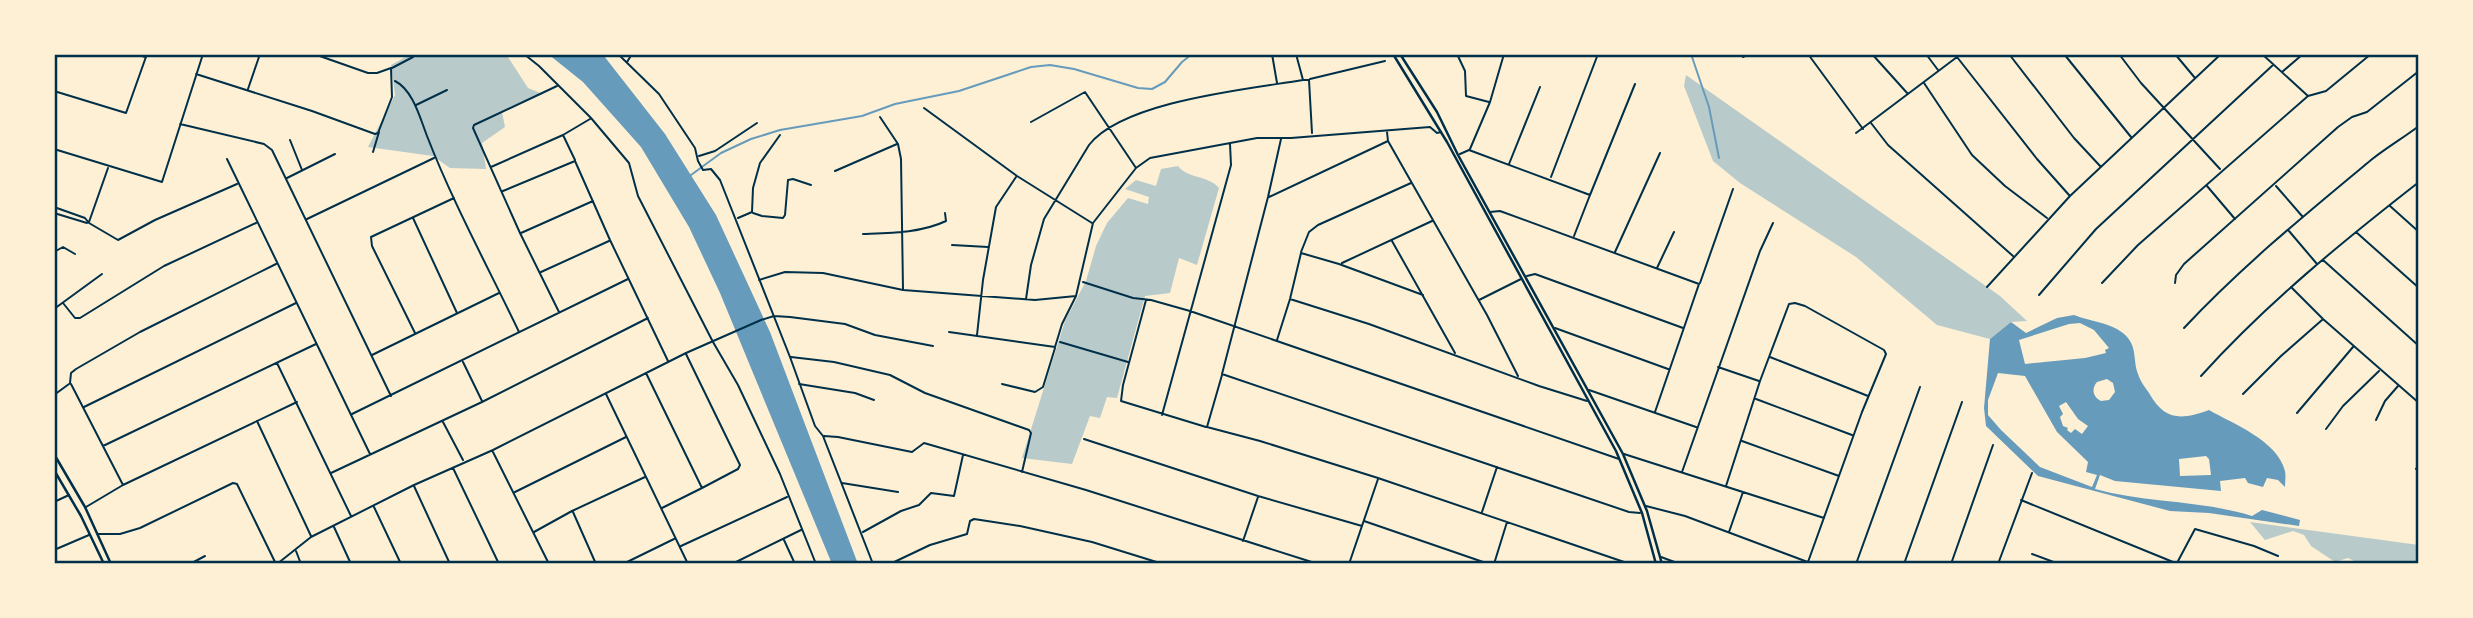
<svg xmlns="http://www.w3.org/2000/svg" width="2473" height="618" font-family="Manrope,sans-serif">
  <rect width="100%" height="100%" fill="#fdf0d5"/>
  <path fill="#b9caca" d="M 411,54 L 506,54 L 528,88 L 543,94 L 502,112 L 505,127 L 482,143 L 486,169 L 450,168 L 433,156 L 368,147 L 395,95 L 391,65 Z
    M 1686,75 L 2000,296 L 2027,321 L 2011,322 L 1990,339 L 1937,325 L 1856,257 L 1740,183 L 1713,161 L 1684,86 Z
    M 1178,166 C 1188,179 1208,175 1219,188 L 1197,265 L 1179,258 L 1170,293 L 1145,296 L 1117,398 L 1107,397 L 1100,418 L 1090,416 L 1072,464 L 1022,458 L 1065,321 L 1086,281 L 1096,246 L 1107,223 L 1128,198 L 1148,204 L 1149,197 L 1125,189 L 1136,180 L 1156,186 L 1161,169 Z
    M 2250,522 L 2419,545 L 2419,564 L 2360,564 L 2348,558 L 2335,562 L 2311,546 L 2304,535 L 2293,531 L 2265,540 Z"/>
  <path fill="#669bbc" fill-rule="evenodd" d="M 548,54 L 604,56 L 665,134 L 716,215 L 770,332 L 858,564 L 832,564 L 720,293 L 689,227 L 641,147 L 583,82 Z
    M 2074,315 C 2092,322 2116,323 2128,338 C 2137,349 2133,362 2138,374 C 2140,381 2145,387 2149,393 C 2165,421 2181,420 2209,410 C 2233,424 2277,440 2285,471 C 2286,476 2285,482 2285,487 L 2278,480 L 2267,478 L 2263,487 L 2248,483 L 2245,478 L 2220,481 L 2221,491 L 2115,481 L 2100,475 L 2095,489 C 2146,503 2201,500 2252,516 L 2262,510 L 2300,520 L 2299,526 L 2209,513 L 2170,511 L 2038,476 L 1986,426 L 1984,408 L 1990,339 L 2011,322 L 2026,333 L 2057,318 ZM 2080,323 L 2094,330 L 2109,348 L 2105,350 L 2106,353 L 2085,358 L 2025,364 L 2019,340 L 2069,324 ZM 1998,373 L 2025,376 L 2057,432 L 2088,462 L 2086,472 L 2097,475 L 2092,487 L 2040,467 L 2001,430 L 1988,415 L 1988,400 ZM 2107,379 L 2113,383 L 2115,392 L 2109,400 L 2101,401 C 2093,397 2091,389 2097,382 ZM 2066,402 L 2078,419 L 2088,426 L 2082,434 L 2075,429 L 2071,433 L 2067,430 L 2068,428 L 2063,426 L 2060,417 L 2063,414 L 2059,406 ZM 2206,456 L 2209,459 L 2211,475 L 2180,476 L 2179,459 Z"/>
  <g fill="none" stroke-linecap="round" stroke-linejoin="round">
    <path stroke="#669bbc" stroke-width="2" d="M 1691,54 L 1709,107 L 1719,158
      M 691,175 L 721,153 L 751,139 L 780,130 L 862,116 L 895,104 L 959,91 L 1031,67 L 1050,65 L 1074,69 L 1138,88 L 1152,89 L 1165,82 L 1182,62 L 1192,54"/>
    <path stroke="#003049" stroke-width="2" d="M 136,54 L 145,57
      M 524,54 L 539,66 L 591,118 L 629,163 L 638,196 L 713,342 L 738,385 L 780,474 L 816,564
      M 618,54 L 659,94 L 695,148 L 698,161 L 703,170 L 711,169 L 720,180 L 790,357 L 815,426 L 823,436 L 873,564
      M 1272,54 L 1277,83
      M 1296,54 L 1303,80 L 1309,80 L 1312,133
      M 1457,54 L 1465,71 L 1466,96 L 1489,102
      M 1808,54 L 1863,129
      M 1872,54 L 1908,94
      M 1926,54 L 1938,70
      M 2009,54 L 2074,138 L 2101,167
      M 2064,54 L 2131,137
      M 2119,54 L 2141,83 L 2220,169
      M 2175,54 L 2195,78
      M 2262,54 L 2308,96
      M 1743,57 L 1749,54
      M 1957,57 L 2037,159 L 2069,195
      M 54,60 L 56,55
      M 627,62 L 632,54
      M 392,68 L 413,57
      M 2282,72 L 2303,54
      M 196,74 L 312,111 L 375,134 L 378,133 L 392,97 L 391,68 L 377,73 L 368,73 L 314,54
      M 1310,79 L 1385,61
      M 395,81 C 413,90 420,118 427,136 C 453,203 488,267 519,332
      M 1924,83 L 1972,155 L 2005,186 L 2047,218
      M 557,86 L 474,125 L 473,128 L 520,233 L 559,312
      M 248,89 L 260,54
      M 54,91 L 126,113 L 147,54
      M 416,105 L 447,90
      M 924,108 L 1017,176 L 1092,223
      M 880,117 L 898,144 L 901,159 L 903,289
      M 1031,122 L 1085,92 L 1136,168
      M 1871,123 L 1888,145 L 2013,256
      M 180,124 L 264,144 L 272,150 L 391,396
      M 1856,133 L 1961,54
      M 563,135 L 575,160
      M 1281,139 L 1268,197 L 1222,374 L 1629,512 L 1640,513
      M 290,140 L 302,170
      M 1388,141 L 1487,315 L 1518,376
      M 54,149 L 162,182 L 203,54
      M 1470,149 L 1490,102 L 1504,54
      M 373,152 L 379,132
      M 1460,154 L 1469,150 L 1590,195 L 1574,236
      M 699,156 L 715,151 L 757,123
      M 227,159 L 370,454
      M 1509,164 L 1540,87
      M 491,167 L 563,135 L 590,119
      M 835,171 L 897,144
      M 1551,177 L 1598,54
      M 287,178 L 335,154
      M 2207,186 L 2235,219
      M 2276,186 L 2302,216
      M 503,191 L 575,161 L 610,240 L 668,361
      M 1590,195 L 1635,84
      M 1269,197 L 1388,141 L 1387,132
      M 2390,206 L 2419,232
      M 54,207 L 85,218 L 89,223 L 118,240 L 155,220 L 237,184
      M 1490,212 L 1500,211 L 1699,284 L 1655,412
      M 54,213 L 87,223
      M 753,213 L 762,216 L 783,218 L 785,215 L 788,180 L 793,179 L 811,185
      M 413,218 L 457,313
      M 738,218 L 752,212 L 753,188 L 760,163 L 780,135
      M 307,219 L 434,158
      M 89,222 L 108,168
      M 2289,231 L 2317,264
      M 2356,232 L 2419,288
      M 521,233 L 593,201
      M 863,234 C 889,233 921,233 946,221 L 945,213
      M 1392,241 L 1455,353
      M 952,245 L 988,247
      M 54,252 L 63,247 L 75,254
      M 1301,252 L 1309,232 L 1318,225 L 1411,183
      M 1615,252 L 1660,153
      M 2323,260 L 2419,346
      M 1342,263 L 1432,221
      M 1657,268 L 1674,232
      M 541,272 L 609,241
      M 1527,276 L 1535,274 L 1683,328
      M 759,280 L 785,272 L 823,273 L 903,290 L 1035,300 L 1076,296 L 1093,223 L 1136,168 L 1150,158 L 1257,138 L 1291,138 L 1430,127 L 1437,133 L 1441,132
      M 1083,282 L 1133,298 L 1151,300 L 1190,311 L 1619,459
      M 1700,283 L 1733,189
      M 2102,283 L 2138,245 L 2308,96 L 2326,91 L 2371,54
      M 2175,283 L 2176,275 L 2184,264 L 2338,127 L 2352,117 L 2367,112 L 2419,71
      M 1987,287 L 2070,196 L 2221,54
      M 2291,287 L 2323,319 L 2419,403
      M 2039,295 L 2096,229 L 2273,65
      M 1026,299 L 1031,265 L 1044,219 L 1089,145 C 1123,101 1249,89 1303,80
      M 1290,299 L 1369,324 L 1539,386 L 1587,401
      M 1146,300 L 1123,385 L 1121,401 L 1206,427
      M 1479,300 L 1521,279
      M 63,303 L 75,318 L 80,318 L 164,266 L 256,223
      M 54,309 L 102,274
      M 1555,328 L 1668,369
      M 2184,328 C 2241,267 2307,213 2371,160 C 2386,148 2403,138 2419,126
      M 949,332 L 1055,347 L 1062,324 L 1076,296
      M 415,333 L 372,246 L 371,237 L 454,198
      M 977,335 L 983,280 L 996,207 L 1016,177
      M 1277,340 L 1290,299 L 1301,253 L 1339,264 L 1423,295
      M 1060,342 L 1128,362
      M 686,354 L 740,465 L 738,469 L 702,488
      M 372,355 L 499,293
      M 791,357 L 834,362 L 890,375 L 925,393 L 1029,430 L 1031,433 L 1022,472
      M 1770,357 L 1868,396
      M 463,362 L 482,401
      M 277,363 L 351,516
      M 1718,367 L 1759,381
      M 646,373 L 702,488 L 662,508
      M 1222,375 L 1207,427 L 1260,441 L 1378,478 L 1630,564
      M 2201,376 C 2267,303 2342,242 2419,182
      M 70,383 L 71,373 L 76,369 L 140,332 L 276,264
      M 71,384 L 123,485
      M 799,384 L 855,393 L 874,400
      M 1002,384 L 1035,392 L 1043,387 L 1055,348
      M 1589,390 L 1696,427
      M 606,394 L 688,564
      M 2243,394 L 2281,356 L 2322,320
      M 54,395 L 69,384
      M 1756,399 L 1852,435
      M 84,407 L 296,303
      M 2297,413 L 2353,347
      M 352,414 L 628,279
      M 1162,415 L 1231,165 L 1230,144
      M 2376,420 L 2385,401 L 2398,386
      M 257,421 L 311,536
      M 443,422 L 463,460
      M 2326,429 L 2343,406 L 2379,371
      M 824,436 L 838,437 L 912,452 L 924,443 L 1086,490 L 1318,564
      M 1084,439 L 1258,496 L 1362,526
      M 1742,441 L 1839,476
      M 103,446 L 316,344
      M 493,452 L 549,564
      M 1624,454 L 1824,518
      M 453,468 L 499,564
      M 2416,469 L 2419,464
      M 1682,472 L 1760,251 L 1773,223
      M 331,473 L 482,402 L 648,318
      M 842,483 L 898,492
      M 414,486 L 450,564
      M 1726,486 L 1760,381 L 1789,304 L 1795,303 L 1805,306 L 1884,350 L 1886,354 L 1862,412 L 1808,562
      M 515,492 L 626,437
      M 2021,500 L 2178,564
      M 54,502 L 69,495
      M 1646,506 L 1685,516 L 1813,564
      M 86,507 L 123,485 L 297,402
      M 374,507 L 401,564
      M 573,512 L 596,564
      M 1482,512 L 1497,467
      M 1364,521 L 1489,564
      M 334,527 L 351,564
      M 534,532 L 572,511 L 645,477
      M 863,532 L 901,511 L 919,505 L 931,493 L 954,496 L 963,455
      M 1729,532 L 1743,492
      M 98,534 L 120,534 L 140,528 L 233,483 L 237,484 L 276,564
      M 784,540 L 795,564
      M 1243,541 L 1258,497
      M 681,546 L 787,497
      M 54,550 L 89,535
      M 296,551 L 301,564
      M 2032,554 L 2059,564
      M 1661,557 L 1680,564
      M 2177,563 L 2195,529 L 2254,546 L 2278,556
      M 190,564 L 205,556
      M 277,564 L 311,537 L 414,485 L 493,450 L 686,353 L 761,320 L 774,316 L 790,317 L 845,324 L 875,335 L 933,346
      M 623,564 L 674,539
      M 732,564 L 801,530
      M 890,564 L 930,545 L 967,534 L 970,521 L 974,519 L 1020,526 L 1092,542 L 1163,564
      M 1349,564 L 1378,479
      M 1494,564 L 1507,522
      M 1856,564 L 1920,387
      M 1904,564 L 1962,402
      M 1951,564 L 1993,445
      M 1998,564 L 2032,473"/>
    <path stroke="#003049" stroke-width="2.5" d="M 1393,54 L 1447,142 L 1616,451 L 1642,513 L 1656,564
      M 1400,54 L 1437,112 L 1458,155 L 1623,454 L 1647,511 L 1662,564
      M 54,454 L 85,507 L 111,564
      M 54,470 L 81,516 L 104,564"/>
  </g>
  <rect width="2473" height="618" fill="none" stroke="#fdf0d5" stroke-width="112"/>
  <rect x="56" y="56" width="2361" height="506" fill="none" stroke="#003049" stroke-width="2.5"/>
</svg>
